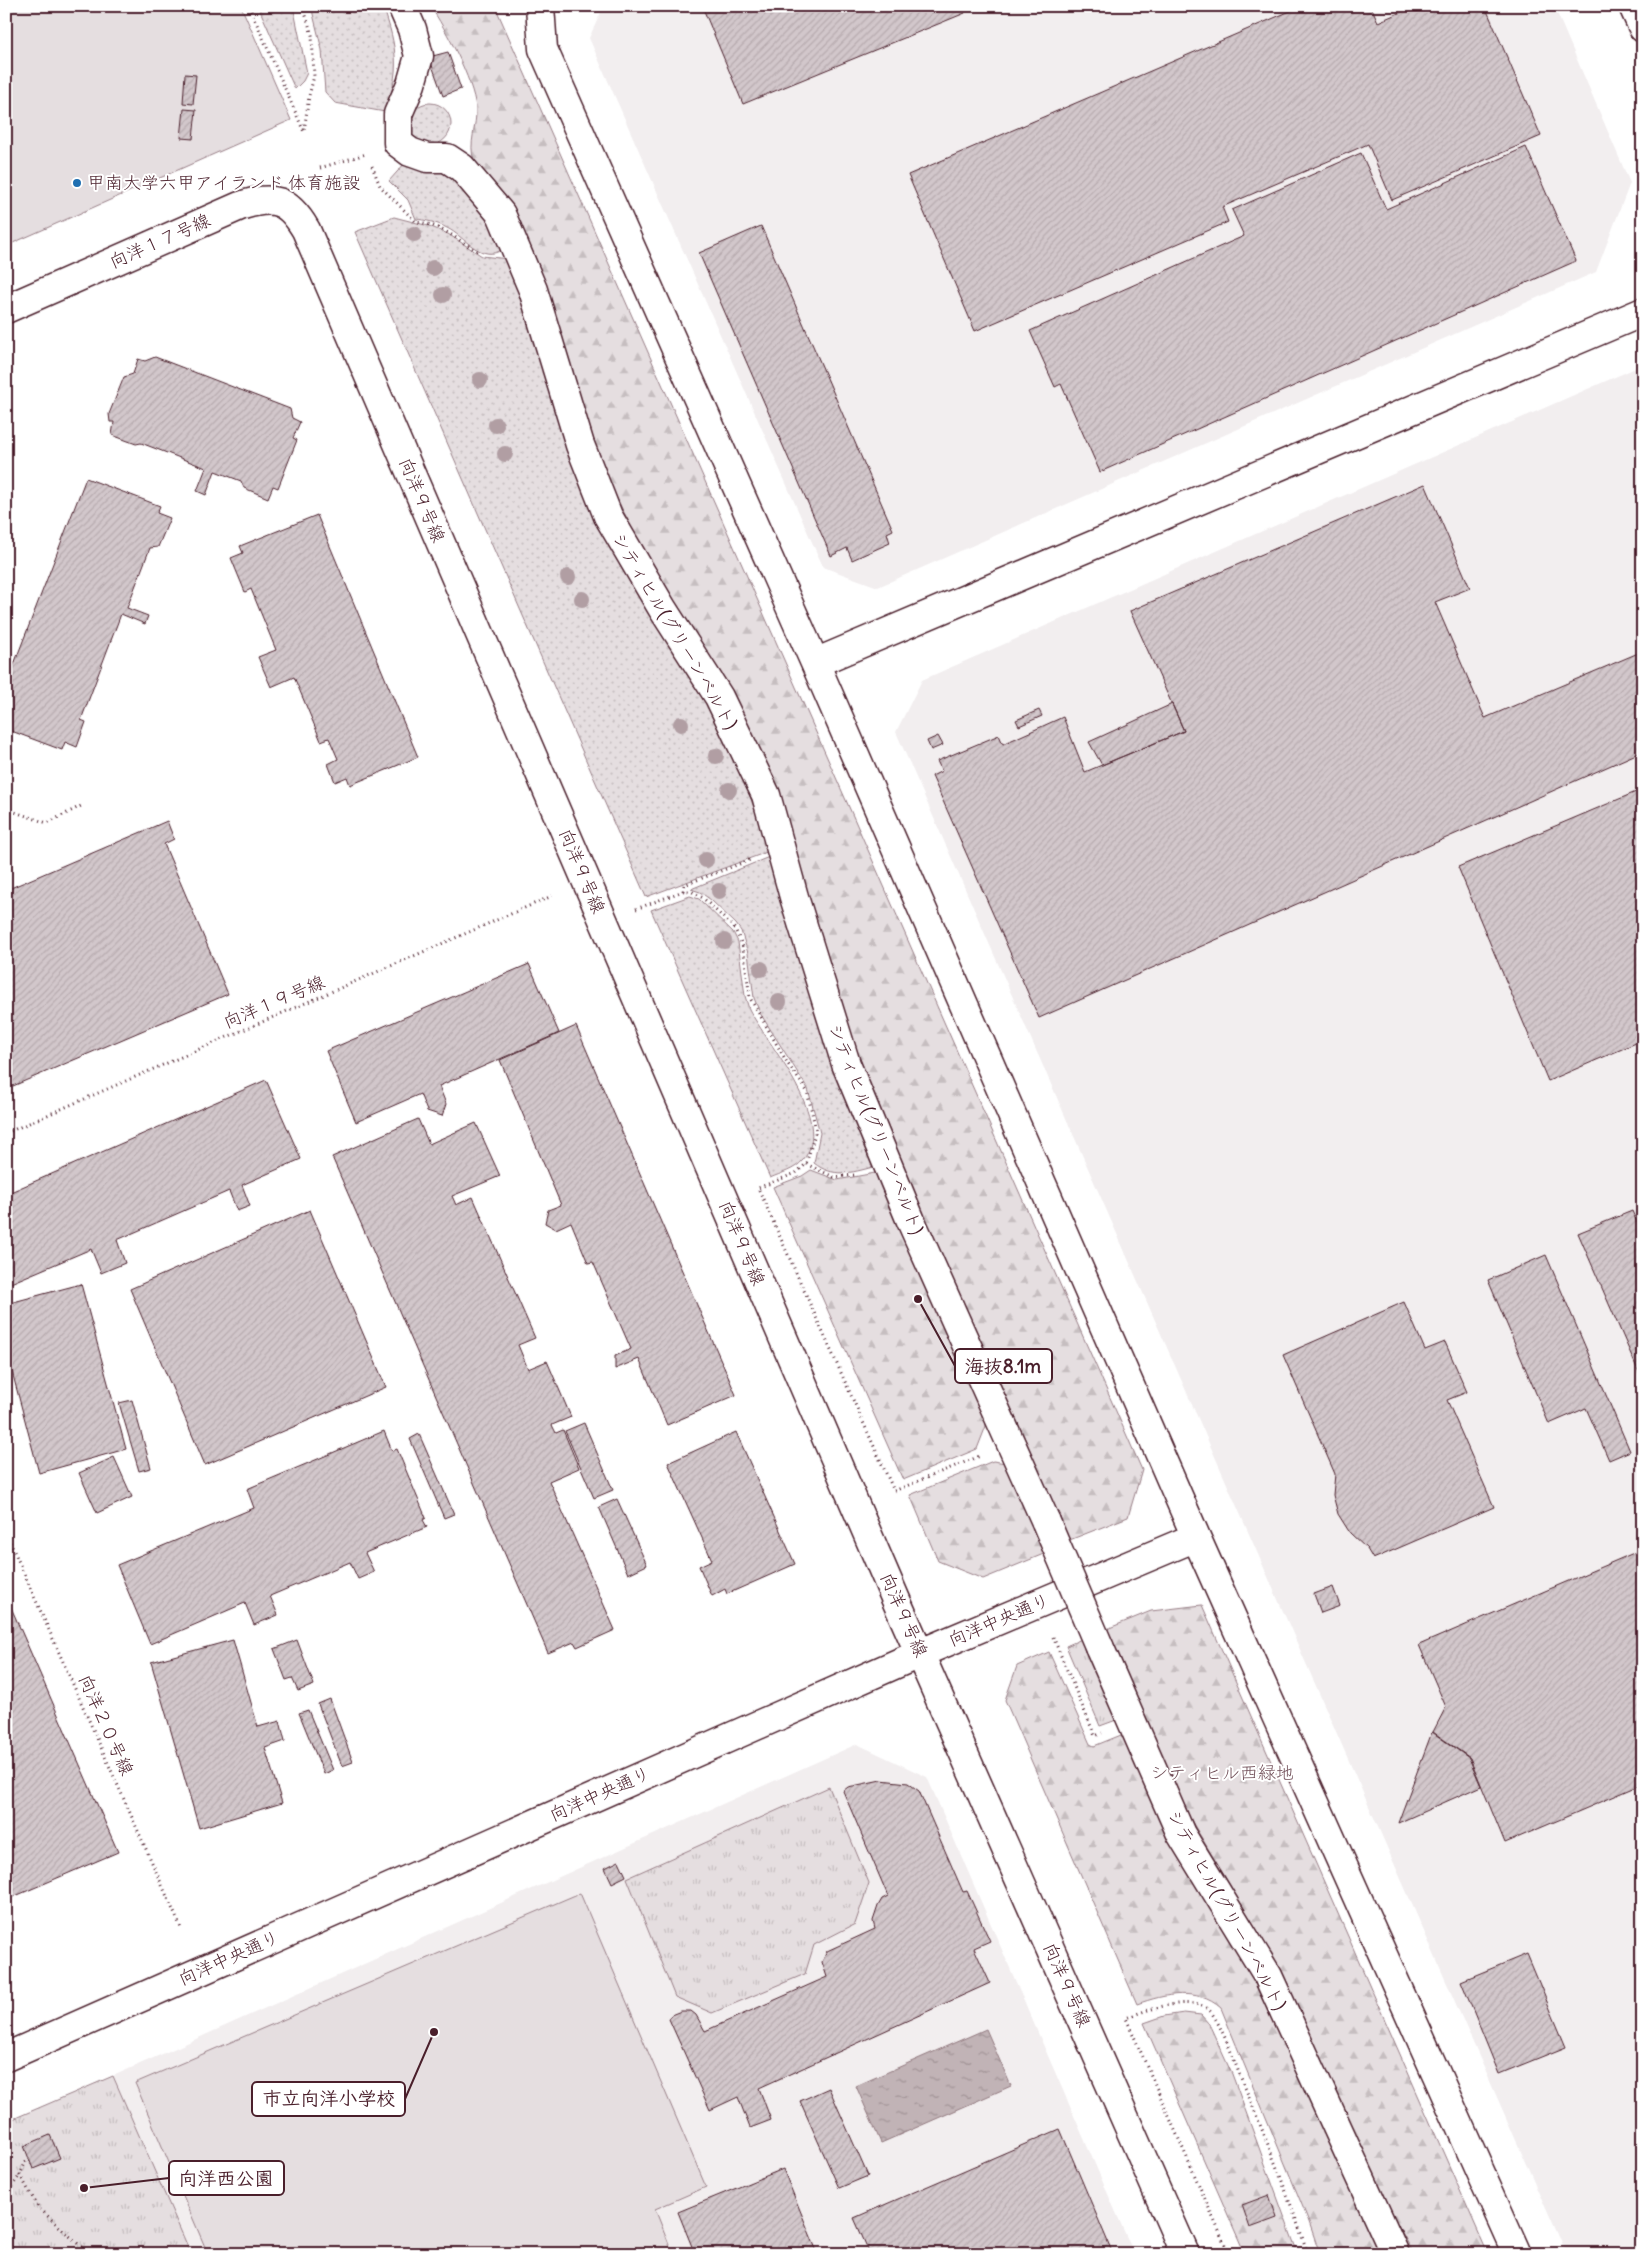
<svg xmlns="http://www.w3.org/2000/svg" width="1649" height="2260" font-family="Delius,'Klee One',sans-serif">
  <defs>
    <pattern id="grass-dots" width="8" height="8" patternUnits="userSpaceOnUse" patternTransform="scale(1.25)"><rect width="8" height="8" fill="#e5dee0"/><path d="M2 2h.1M6 6h.1" fill="none" stroke="#c6bec0" stroke-width="1.8" stroke-linecap="round"/></pattern>
    <pattern id="forest-firs" width="22" height="20" patternUnits="userSpaceOnUse" patternTransform="scale(1.25)"><rect width="22" height="20" fill="#e5dee0"/><path d="M5 1l3.5 6h-7zM16 11l3.5 6h-7z" fill="#c6bec0"/></pattern>
    <pattern id="park-tufts" width="24" height="20" patternUnits="userSpaceOnUse" patternTransform="scale(1.25)"><rect width="24" height="20" fill="#e5dee0"/><path d="M3 7l-1-3M5 7V3M7 7l1-3M15 17l-1-3M17 17v-4M19 17l1-3" fill="none" stroke="#c6bec0"/></pattern>
    <pattern id="water-ripples" width="26" height="14" patternUnits="userSpaceOnUse" patternTransform="scale(1.25)"><rect width="26" height="14" fill="#c1b3b6"/><path d="M2 4q2-2 4 0t4 0M15 11q2-2 4 0t4 0" fill="none" stroke="#9f9194"/></pattern>
    <pattern id="building-hatch" width="6" height="6" patternUnits="userSpaceOnUse" patternTransform="scale(1.25)"><rect width="6" height="6" fill="#d2c7cb"/><path d="M-1 1l2-2M0 6l6-6M5 7l2-2" fill="none" stroke="#b6aaae"/></pattern>
  </defs>
  <rect width="100%" height="100%" fill="#fff"/>
  <filter id="ink" filterUnits="userSpaceOnUse"><feTurbulence type="fractalNoise" baseFrequency=".02" numOctaves="2"/><feDisplacementMap in="SourceGraphic" scale="10" xChannelSelector="R" yChannelSelector="G"/><feConvolveMatrix kernelMatrix="1 2 1 2 8 2 1 2 1" color-interpolation-filters="sRGB"/></filter>
  <g filter="url(#ink)">
    <path fill="#f2eeef" d="M 604,6 L 1554,6 L 1630,183 L 1596,272 L 878,587 L 823,567 L 589,38 Z
      M 1638,367 L 1643,369 L 1643,2254 L 1566,2254 L 896,732 L 922,680 Z
      M 857,1744 L 927,1777 L 1134,2254 L 191,2254 L 113,2076 Z"/>
    <path fill="url(#grass-dots)" stroke="#987e86" d="M 258,6 L 293,6 L 307,73 L 303,81 L 295,89 Z
      M 311,6 L 383,6 C 397,48 401,70 385,112 L 335,103 L 325,92 L 322,50 Z
      M409 124a21 21 0 1 1 42 0a21 21 0 1 1-42 0Z
      M 405,163 C 421,167 444,170 457,181 C 478,198 491,225 503,249 C 482,264 464,236 447,228 C 438,223 426,220 416,219 L 408,200 L 389,181 Z
      M 394,217 L 429,226 L 448,234 L 482,256 L 508,259 C 527,300 535,346 548,389 C 563,436 580,484 601,527 C 636,597 684,658 720,726 C 740,765 754,808 769,849 L 767,852 L 646,897 L 355,232 Z
      M 769,857 L 785,907 L 794,946 L 873,1167 C 851,1173 833,1178 814,1163 L 820,1133 L 808,1089 L 760,1013 L 754,998 L 748,953 L 741,931 L 736,924 L 711,900 L 700,892 L 691,889 Z
      M 690,896 L 699,899 L 733,932 L 738,942 L 745,996 L 749,1009 C 767,1044 836,1121 803,1160 C 795,1170 781,1173 770,1178 L 651,910 Z"/>
    <path fill="url(#forest-firs)" stroke="#987e86" d="M 430,6 L 495,6 L 1142,1470 L 1128,1517 L 1067,1541 L 974,1326 L 871,1106 L 828,971 L 655,574 L 603,471 L 571,378 L 543,278 L 534,254 L 522,229 L 474,160 C 468,144 477,126 476,108 C 473,80 446,29 430,6 Z
      M 811,1170 L 837,1180 L 875,1173 L 878,1175 L 986,1417 L 986,1426 L 977,1449 L 903,1480 L 773,1187 L 802,1176 Z
      M 993,1461 L 1006,1463 L 1046,1553 L 983,1579 L 938,1561 L 910,1495 Z
      M 1202,1605 L 1488,2254 L 1414,2254 L 1374,2182 L 1298,2006 L 1262,1938 L 1189,1817 L 1178,1795 L 1107,1629 L 1151,1611 Z
      M 1049,1652 L 1090,1744 L 1094,1746 L 1126,1733 L 1268,1995 L 1384,2254 L 1320,2254 L 1309,2222 L 1221,2008 C 1197,1987 1165,1994 1137,2004 L 1005,1700 L 1017,1666 Z
      M 1184,2013 L 1201,2015 L 1209,2024 L 1232,2074 L 1298,2254 L 1245,2254 L 1144,2023 L 1164,2016 Z"/>
    <path fill="url(#park-tufts)" stroke="#987e86" d="M 1084,1638 L 1119,1719 L 1100,1726 L 1066,1646 Z
      M 829,1787 L 869,1883 L 855,1924 L 814,1945 L 805,1974 L 712,2013 L 675,1997 L 627,1878 Z
      M 113,2076 L 191,2254 L 6,2254 L 6,2122 Z"/>
    <path fill="#e5dee0" stroke="#987e86" d="M 6,6 L 241,6 L 291,120 L 6,246 Z
      M 580,1893 L 706,2187 L 655,2209 L 673,2254 L 208,2254 L 135,2083 Z"/>
    <path fill="url(#water-ripples)" stroke="#91787e" d="M 986,2029 L 1011,2086 L 881,2143 L 856,2086 Z"/>
    <path fill="url(#building-hatch)" stroke="#4a1f2b" d="M 702,6 L 962,6 L 965,13 L 743,104 Z
      M 1302,6 L 1371,6 L 1378,22 L 1415,6 L 1485,6 L 1541,136 L 1392,200 L 1368,144 L 1222,207 L 1228,222 L 975,331 L 908,175 Z
      M 448,52 L 461,89 L 443,96 L 429,57 Z
      M 185,74 L 196,75 L 193,104 L 183,103 Z
      M 184,109 L 196,110 L 193,139 L 181,138 Z
      M 1526,147 L 1576,261 L 1100,472 L 1061,384 L 1055,387 L 1030,331 L 1244,236 L 1232,210 L 1361,153 L 1386,209 Z
      M 761,226 L 893,530 L 887,533 L 890,543 L 852,560 L 847,548 L 831,556 L 699,253 Z
      M 155,357 L 290,409 L 292,418 L 300,422 L 293,438 L 297,440 L 278,488 L 273,486 L 268,498 L 244,488 L 241,481 L 215,471 L 206,495 L 197,491 L 206,468 L 141,443 L 136,444 L 112,435 L 114,422 L 110,422 L 109,414 L 124,377 L 133,374 L 138,359 L 145,361 Z
      M 86,478 L 160,506 L 157,513 L 170,518 L 158,547 L 150,548 L 127,608 L 148,616 L 145,624 L 121,614 L 81,720 L 86,722 L 77,747 L 65,742 L 62,750 L 6,729 L 6,685 Z
      M 1425,484 L 1470,588 L 1435,602 L 1485,718 L 1643,651 L 1643,751 L 1039,1018 L 932,776 L 942,771 L 937,761 L 999,735 L 1003,744 L 1063,717 L 1085,772 L 1184,731 L 1130,611 Z
      M 317,515 L 418,757 L 350,785 L 347,777 L 335,782 L 328,764 L 338,759 L 329,738 L 321,741 L 294,677 L 271,687 L 258,657 L 276,650 L 251,589 L 245,592 L 231,558 L 243,553 L 240,546 Z
      M 1172,704 L 1184,731 L 1102,765 L 1089,742 Z
      M 1039,710 L 1042,716 L 1019,726 L 1016,720 Z
      M 938,736 L 943,745 L 931,750 L 927,741 Z
      M 1643,789 L 1643,1040 L 1548,1081 L 1458,867 Z
      M 167,821 L 174,839 L 164,844 L 228,994 L 6,1089 L 6,890 Z
      M 529,964 L 559,1033 L 439,1086 L 446,1104 L 442,1116 L 427,1111 L 420,1094 L 356,1122 L 326,1051 Z
      M 576,1026 L 736,1395 L 667,1425 L 639,1359 L 615,1369 L 615,1356 L 631,1349 L 593,1262 L 588,1263 L 571,1222 L 556,1229 L 545,1223 L 548,1210 L 561,1205 L 500,1060 Z
      M 266,1080 L 301,1159 L 242,1185 L 250,1206 L 237,1211 L 229,1191 L 117,1240 L 125,1263 L 101,1273 L 91,1249 L 6,1285 L 6,1194 Z
      M 418,1119 L 429,1144 L 476,1123 L 500,1176 L 452,1196 L 456,1205 L 473,1197 L 535,1338 L 518,1345 L 528,1369 L 547,1361 L 571,1417 L 552,1425 L 556,1433 L 563,1430 L 579,1468 L 549,1481 L 615,1630 L 577,1647 L 574,1642 L 548,1653 L 332,1157 Z
      M 310,1210 L 386,1387 L 205,1465 L 130,1289 Z
      M 1632,1211 L 1643,1236 L 1643,1382 L 1578,1233 Z
      M 1546,1255 L 1630,1451 L 1609,1460 L 1586,1408 L 1549,1424 L 1488,1280 Z
      M 81,1284 L 126,1449 L 39,1473 L 6,1349 L 6,1304 Z
      M 1404,1302 L 1425,1350 L 1445,1342 L 1467,1392 L 1447,1400 L 1494,1507 L 1373,1559 L 1367,1549 L 1350,1533 L 1338,1514 L 1333,1495 L 1335,1474 L 1283,1355 Z
      M 132,1400 L 151,1468 L 139,1471 L 119,1403 Z
      M 584,1423 L 613,1490 L 594,1498 L 565,1431 Z
      M 384,1431 L 392,1451 L 397,1449 L 426,1518 L 423,1520 L 427,1527 L 365,1553 L 374,1572 L 358,1579 L 350,1562 L 270,1596 L 278,1615 L 254,1625 L 245,1603 L 150,1644 L 117,1565 L 254,1508 L 247,1489 Z
      M 736,1432 L 795,1564 L 727,1594 L 725,1589 L 712,1596 L 699,1566 L 712,1560 L 668,1463 Z
      M 419,1434 L 454,1514 L 444,1518 L 410,1439 Z
      M 114,1457 L 132,1497 L 97,1513 L 79,1473 Z
      M 617,1499 L 647,1565 L 628,1574 L 599,1507 Z
      M 1643,1549 L 1643,1784 L 1505,1843 L 1470,1758 L 1433,1732 L 1446,1707 L 1419,1645 Z
      M 1333,1587 L 1340,1606 L 1321,1613 L 1314,1594 Z
      M 6,1596 L 118,1852 L 6,1900 Z
      M 233,1640 L 258,1727 L 280,1721 L 285,1741 L 265,1748 L 282,1803 L 199,1828 L 151,1662 Z
      M 297,1640 L 314,1685 L 298,1691 L 292,1678 L 286,1680 L 274,1649 Z
      M 330,1699 L 353,1762 L 342,1766 L 318,1704 Z
      M 308,1710 L 333,1770 L 324,1774 L 299,1713 Z
      M 1432,1732 L 1469,1758 L 1481,1786 L 1398,1823 Z
      M 881,1780 L 908,1783 L 919,1791 L 963,1892 L 967,1891 L 990,1941 L 974,1948 L 990,1983 L 759,2088 L 771,2120 L 750,2128 L 738,2097 L 710,2110 L 669,2019 L 671,2015 L 681,2011 L 691,2011 L 696,2015 L 705,2031 L 827,1977 L 822,1962 L 827,1951 L 875,1929 L 873,1921 L 878,1906 L 882,1899 L 888,1896 L 843,1791 L 848,1787 Z
      M 619,1861 L 626,1876 L 612,1883 L 605,1868 Z
      M 1527,1954 L 1566,2047 L 1499,2074 L 1461,1981 Z
      M 829,2088 L 868,2176 L 839,2188 L 800,2101 Z
      M 1060,2129 L 1113,2254 L 870,2254 L 854,2218 Z
      M 50,2135 L 60,2158 L 33,2169 L 24,2146 Z
      M 783,2169 L 818,2254 L 695,2254 L 678,2212 Z
      M 1269,2195 L 1277,2218 L 1250,2228 L 1242,2205 Z"/>
    <g fill="none" stroke-linecap="round" stroke-linejoin="round">
      <g stroke="#4a1f2b" stroke-width="31">
        <path id="minor" d="M 402,6 L 412,29 L 419,56 L 411,84 L 398,114 L 398,143 L 410,152 L 427,158 L 447,158 L 462,168 L 501,214 L 533,290 L 580,445 L 608,516 L 662,608 L 719,697 L 766,795 L 794,897 L 846,1064 L 911,1221 L 1046,1522
          M 540,6 L 543,49 L 815,663 L 1196,1537 L 1517,2254
          M 1633,6 L 1643,28
          M 6,309 L 240,206 C 274,195 288,199 306,230 L 896,1600 L 1185,2254
          M 815,663 L 1643,312
          M 1099,1646 L 1181,1834 L 1268,1976 L 1395,2254
          M 6,2057 L 921,1653 L 1196,1537"/>
      </g>
      <path stroke="#4a1f2b" stroke-width="3" stroke-dasharray="1 4" stroke-linecap="butt" d="M 249,6 L 304,132
        M 303,6 L 312,35 L 314,76 L 309,96 L 304,131
        M 372,166 L 380,186 L 416,222 C 441,224 457,240 479,252
        M 320,168 L 366,154
        M 6,809 L 47,823 L 81,806
        M 683,891 L 684,885 L 750,860
        M 636,909 L 683,891 L 691,891 L 703,898 L 735,929 L 743,947 L 750,998 L 788,1064 L 807,1091 L 816,1130 L 806,1164 L 796,1173 L 758,1188
        M 6,1133 L 552,896
        M 806,1164 L 834,1177 L 855,1175
        M 759,1190 L 894,1491 L 980,1456
        M 6,1533 L 181,1928
        M 1053,1637 L 1095,1736 L 1102,1733
        M 26,2161 L 20,2175 L 38,2207 L 89,2254
        M 6,2195 L 20,2175
        M 1229,2254 L 1126,2018 C 1145,2010 1193,1994 1210,2011 C 1221,2024 1233,2057 1239,2073 C 1264,2133 1287,2192 1308,2254"/>
      <use href="#minor" stroke="#fff" stroke-width="28"/>
      <g stroke="#4a1f2b" stroke-width="31" stroke-linecap="butt">
        <path id="minor-bridge" d="M 1046,1522 L 1099,1646"/>
      </g>
      <use href="#minor-bridge" stroke="#fff" stroke-width="28"/>
    </g>
    <g fill="#b19ea3">
      <circle cx="414" cy="234" r="8"/>
      <circle cx="433" cy="268" r="8"/>
      <circle cx="443" cy="295" r="8"/>
      <circle cx="480" cy="380" r="8"/>
      <circle cx="496" cy="425" r="8"/>
      <circle cx="505" cy="454" r="8"/>
      <circle cx="568" cy="577" r="8"/>
      <circle cx="582" cy="599" r="8"/>
      <circle cx="681" cy="724" r="8"/>
      <circle cx="716" cy="756" r="8"/>
      <circle cx="729" cy="790" r="8"/>
      <circle cx="706" cy="860" r="8"/>
      <circle cx="719" cy="891" r="8"/>
      <circle cx="724" cy="941" r="8"/>
      <circle cx="761" cy="969" r="8"/>
      <circle cx="779" cy="1002" r="8"/>
    </g>
  </g>
  <circle fill="#1f6fb2" stroke="#fff" stroke-width="2" cx="77" cy="183" r="5"/>
  <g text-anchor="middle" stroke-width="4" stroke-linejoin="round" paint-order="stroke">
    <g font-size="18" fill="#4a1f2b" stroke="#fff" text-anchor="start">
      <text x="87" y="189">甲南大学六甲アイランド 体育施設</text>
    </g>
    <g font-size="18" fill="#4a1f2b" stroke="#fff">
      <text transform="translate(160 241) rotate(-24)" y="6">向洋１７号線</text>
      <text transform="translate(422 500) rotate(67)" y="6">向洋９号線</text>
      <text transform="translate(675 631) rotate(59)" y="6">シティヒル(グリーンベルト)</text>
      <text transform="translate(582 871) rotate(67)" y="6">向洋９号線</text>
      <text transform="translate(274 1002) rotate(-23)" y="6">向洋１９号線</text>
      <text transform="translate(876 1129) rotate(68)" y="6">シティヒル(グリーンベルト)</text>
      <text transform="translate(742 1243) rotate(67)" y="6">向洋９号線</text>
      <text transform="translate(904 1615) rotate(66)" y="6">向洋９号線</text>
      <text transform="translate(999 1620) rotate(-23)" y="6">向洋中央通り</text>
      <text transform="translate(106 1725) rotate(66)" y="6">向洋２０号線</text>
      <text transform="translate(600 1794) rotate(-24)" y="6">向洋中央通り</text>
      <text transform="translate(1227 1910) rotate(61)" y="6">シティヒル(グリーンベルト)</text>
      <text transform="translate(229 1958) rotate(-24)" y="6">向洋中央通り</text>
      <text transform="translate(1067 1985) rotate(66)" y="6">向洋９号線</text>
    </g>
    <g font-size="18" fill="#714f58" stroke="#fff">
      <text x="1222" y="1779">シティヒル西緑地</text>
    </g>
  </g>
  <path fill="none" stroke="#4a1f2b" stroke-width="2" d="M918 1299L955 1366M434 2032L405 2099M84 2188L169 2178"/>
  <g fill="#4a1f2b" stroke="#fff" stroke-width="2">
    <circle cx="918" cy="1299" r="5"/>
    <circle cx="434" cy="2032" r="5"/>
    <circle cx="84" cy="2188" r="5"/>
  </g>
  <g fill="#fff" stroke="#4a1f2b" stroke-width="2">
    <rect x="955" y="1349" width="97" height="34" rx="5"/>
    <rect x="252" y="2082" width="153" height="34" rx="5"/>
    <rect x="169" y="2161" width="115" height="34" rx="5"/>
  </g>
  <g font-size="19" text-anchor="middle" font-weight="bold" fill="#4a1f2b">
    <text x="1003" y="1373">海抜8.1m</text>
    <text x="329" y="2105">市立向洋小学校</text>
    <text x="226" y="2185">向洋西公園</text>
  </g>
  <rect width="1649" height="2260" fill="none" stroke="#fff" stroke-width="25"/>
  <rect x="12" y="12" width="1624" height="2235" fill="none" stroke="#4a1f2b" stroke-width="2" filter="url(#ink)"/>
</svg>
